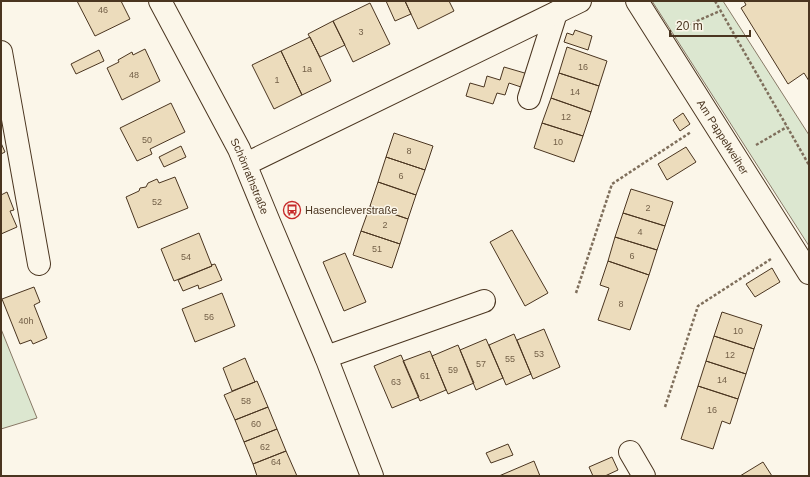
<svg xmlns="http://www.w3.org/2000/svg" width="810" height="477" font-family="Helvetica,sans-serif">
  <rect width="100%" height="100%" fill="#fbf6e9"/>
  <path fill="#dce7d0" stroke="#887966" d="M 652,1 L 723,1 L 809,135 L 809,246 Z
    M 1,329 L 37,418 L 1,429 Z"/>
  <path fill="#ecdcbc" stroke="#4a3520" d="M 77,1 L 121,1 L 130,19 L 95,36 Z
    M 386,1 L 405,1 L 411,14 L 395,21 Z
    M 405,1 L 449,1 L 454,11 L 418,29 Z
    M 744,1 L 809,1 L 809,81 L 804,73 L 788,84 L 741,8 L 746,5 Z
    M 370,3 L 390,44 L 353,62 L 333,21 Z
    M 333,21 L 345,45 L 320,57 L 308,34 Z
    M 575,30 L 592,36 L 588,50 L 564,42 L 567,33 L 573,35 Z
    M 310,37 L 331,81 L 302,95 L 281,51 Z
    M 567,47 L 607,61 L 599,86 L 559,73 Z
    M 145,49 L 160,81 L 122,100 L 107,68 L 119,62 L 118,60 L 132,52 L 133,55 Z
    M 99,50 L 104,61 L 76,74 L 71,64 Z
    M 281,51 L 302,95 L 274,109 L 252,65 Z
    M 504,67 L 528,74 L 524,88 L 509,83 L 505,95 L 497,93 L 493,104 L 466,96 L 470,83 L 484,87 L 487,76 L 500,80 Z
    M 559,73 L 599,86 L 591,112 L 551,98 Z
    M 551,98 L 591,112 L 583,136 L 542,123 Z
    M 171,103 L 185,132 L 150,149 L 152,154 L 137,161 L 120,128 Z
    M 683,113 L 690,124 L 680,131 L 673,120 Z
    M 542,123 L 583,136 L 574,162 L 534,148 Z
    M 394,133 L 433,146 L 425,170 L 386,157 Z
    M 1,143 L 5,152 L 1,154 Z
    M 181,146 L 186,157 L 164,167 L 159,157 Z
    M 686,147 L 696,162 L 667,180 L 658,164 Z
    M 386,157 L 425,170 L 416,195 L 378,182 Z
    M 175,177 L 188,208 L 138,228 L 126,197 L 139,191 L 140,188 L 146,187 L 148,183 L 157,179 L 159,183 Z
    M 378,182 L 416,195 L 408,219 L 370,206 Z
    M 631,189 L 673,202 L 665,226 L 623,213 Z
    M 7,192 L 14,210 L 10,211 L 17,227 L 1,234 L 1,195 Z
    M 370,206 L 408,219 L 400,244 L 361,231 Z
    M 623,213 L 665,226 L 657,250 L 615,237 Z
    M 512,230 L 548,293 L 525,306 L 490,242 Z
    M 361,231 L 400,244 L 392,268 L 353,255 Z
    M 199,233 L 212,266 L 174,281 L 161,249 Z
    M 615,237 L 657,250 L 649,275 L 608,261 Z
    M 345,253 L 366,302 L 344,311 L 323,262 Z
    M 608,261 L 649,275 L 630,330 L 598,320 L 609,288 L 600,285 Z
    M 215,264 L 222,280 L 199,289 L 198,285 L 183,291 L 178,280 L 212,266 L 211,265 Z
    M 772,268 L 780,282 L 755,297 L 746,284 Z
    M 34,287 L 40,302 L 34,305 L 47,338 L 33,344 L 31,340 L 20,344 L 2,299 Z
    M 222,293 L 235,326 L 195,342 L 182,309 Z
    M 722,312 L 762,325 L 754,349 L 714,336 Z
    M 544,329 L 560,367 L 533,379 L 517,340 Z
    M 514,334 L 531,374 L 506,385 L 489,345 Z
    M 714,336 L 754,349 L 746,374 L 706,361 Z
    M 486,339 L 503,378 L 476,390 L 460,350 Z
    M 458,345 L 474,383 L 448,394 L 432,356 Z
    M 430,351 L 446,390 L 420,401 L 403,361 Z
    M 401,355 L 419,397 L 392,408 L 374,366 Z
    M 245,358 L 255,382 L 232,391 L 223,368 Z
    M 706,361 L 746,374 L 738,399 L 698,386 Z
    M 257,381 L 268,407 L 235,420 L 224,395 Z
    M 698,386 L 738,399 L 730,424 L 722,421 L 713,449 L 681,439 Z
    M 268,407 L 277,429 L 244,442 L 235,420 Z
    M 277,429 L 286,451 L 253,464 L 244,442 Z
    M 508,444 L 513,455 L 491,463 L 486,453 Z
    M 286,451 L 297,476 L 257,476 L 253,464 Z
    M 612,457 L 618,470 L 605,476 L 593,476 L 589,467 Z
    M 534,461 L 540,476 L 499,476 Z
    M 763,462 L 772,476 L 740,476 Z"/>
  <g fill="none" stroke-linecap="round" stroke-linejoin="round">
    <g stroke="#4a3520" stroke-width="24">
      <g id="minor">
        <path id="s1" d="M 160,1 L 239,149 L 269,222 L 326,357 L 372,476"/>
        <path id="s2" d="M 637,1 L 809,273"/>
        <path d="M 1,52 L 39,264"/>
        <path d="M 529,98 L 556,13"/>
        <path d="M 246,164 L 580,1"/>
        <path d="M 326,357 L 484,301"/>
        <path d="M 630,452 L 644,476"/>
      </g>
    </g>
    <path stroke="#7f6f5c" stroke-width="2.5" stroke-dasharray="3 2" stroke-linecap="butt" d="M 715,1 L 809,165
      M 683,27 L 720,11
      M 756,145 L 787,127
      M 576,293 L 612,184 L 691,132
      M 665,407 L 698,306 L 771,259"/>
    <use href="#minor" stroke="#fbf6e9" stroke-width="22"/>
  </g>
  <defs>
    <g id="bus-ring" transform="scale(0.9)"><circle r="9.5" fill="#fbf6e9" stroke="#c62828" stroke-width="1.5"/><path d="M-5-6H5V4H4V6H2V4H-2V6H-4V4H-5ZM-3.5-4V0h7V-4ZM-3.5 1.2v1.5H-2V1.2ZM2 1.2v1.5H3.5V1.2Z" fill="#c62828"/></g>
  </defs>
  <g fill-rule="evenodd">
    <use href="#bus-ring" x="292" y="210"/>
  </g>
  <g text-anchor="middle" stroke-width="3" stroke-linejoin="round" paint-order="stroke">
    <g font-size="9" fill="#725f47">
      <text x="103" y="13">46</text>
      <text x="361" y="35">3</text>
      <text x="583" y="70">16</text>
      <text x="307" y="72">1a</text>
      <text x="134" y="78">48</text>
      <text x="277" y="83">1</text>
      <text x="575" y="95">14</text>
      <text x="566" y="120">12</text>
      <text x="147" y="143">50</text>
      <text x="558" y="145">10</text>
      <text x="409" y="154">8</text>
      <text x="401" y="179">6</text>
      <text x="157" y="205">52</text>
      <text x="648" y="211">2</text>
      <text x="385" y="228">2</text>
      <text x="640" y="235">4</text>
      <text x="377" y="252">51</text>
      <text x="632" y="259">6</text>
      <text x="186" y="260">54</text>
      <text x="621" y="307">8</text>
      <text x="209" y="320">56</text>
      <text x="26" y="324">40h</text>
      <text x="738" y="334">10</text>
      <text x="539" y="357">53</text>
      <text x="730" y="358">12</text>
      <text x="510" y="362">55</text>
      <text x="481" y="367">57</text>
      <text x="453" y="373">59</text>
      <text x="425" y="379">61</text>
      <text x="722" y="383">14</text>
      <text x="396" y="385">63</text>
      <text x="246" y="404">58</text>
      <text x="712" y="413">16</text>
      <text x="256" y="427">60</text>
      <text x="265" y="450">62</text>
      <text x="276" y="465">64</text>
    </g>
    <g font-size="11" fill="#4a3520" stroke="#fbf6e9">
      <text dy="4" stroke="none"><textPath href="#s2" startOffset="161">Am Pappelweiher</textPath></text>
      <text dy="4" stroke="none"><textPath href="#s1" startOffset="197">Schönrathstraße</textPath></text>
    </g>
    <g font-size="11" fill="#4a3520" stroke="#fbf6e9" text-anchor="start">
      <text x="305" y="214">Hasencleverstraße</text>
    </g>
  </g>
  <rect width="810" height="477" fill="none" stroke="#4a3520" stroke-width="4"/>
  <path d="M670 30v6h80v-6" fill="none" stroke="#4a3520" stroke-width="2"/>
  <text x="676" y="30" font-size="12" fill="#4a3520" stroke="#fbf6e9" stroke-width="3" paint-order="stroke">20 m</text>
</svg>
